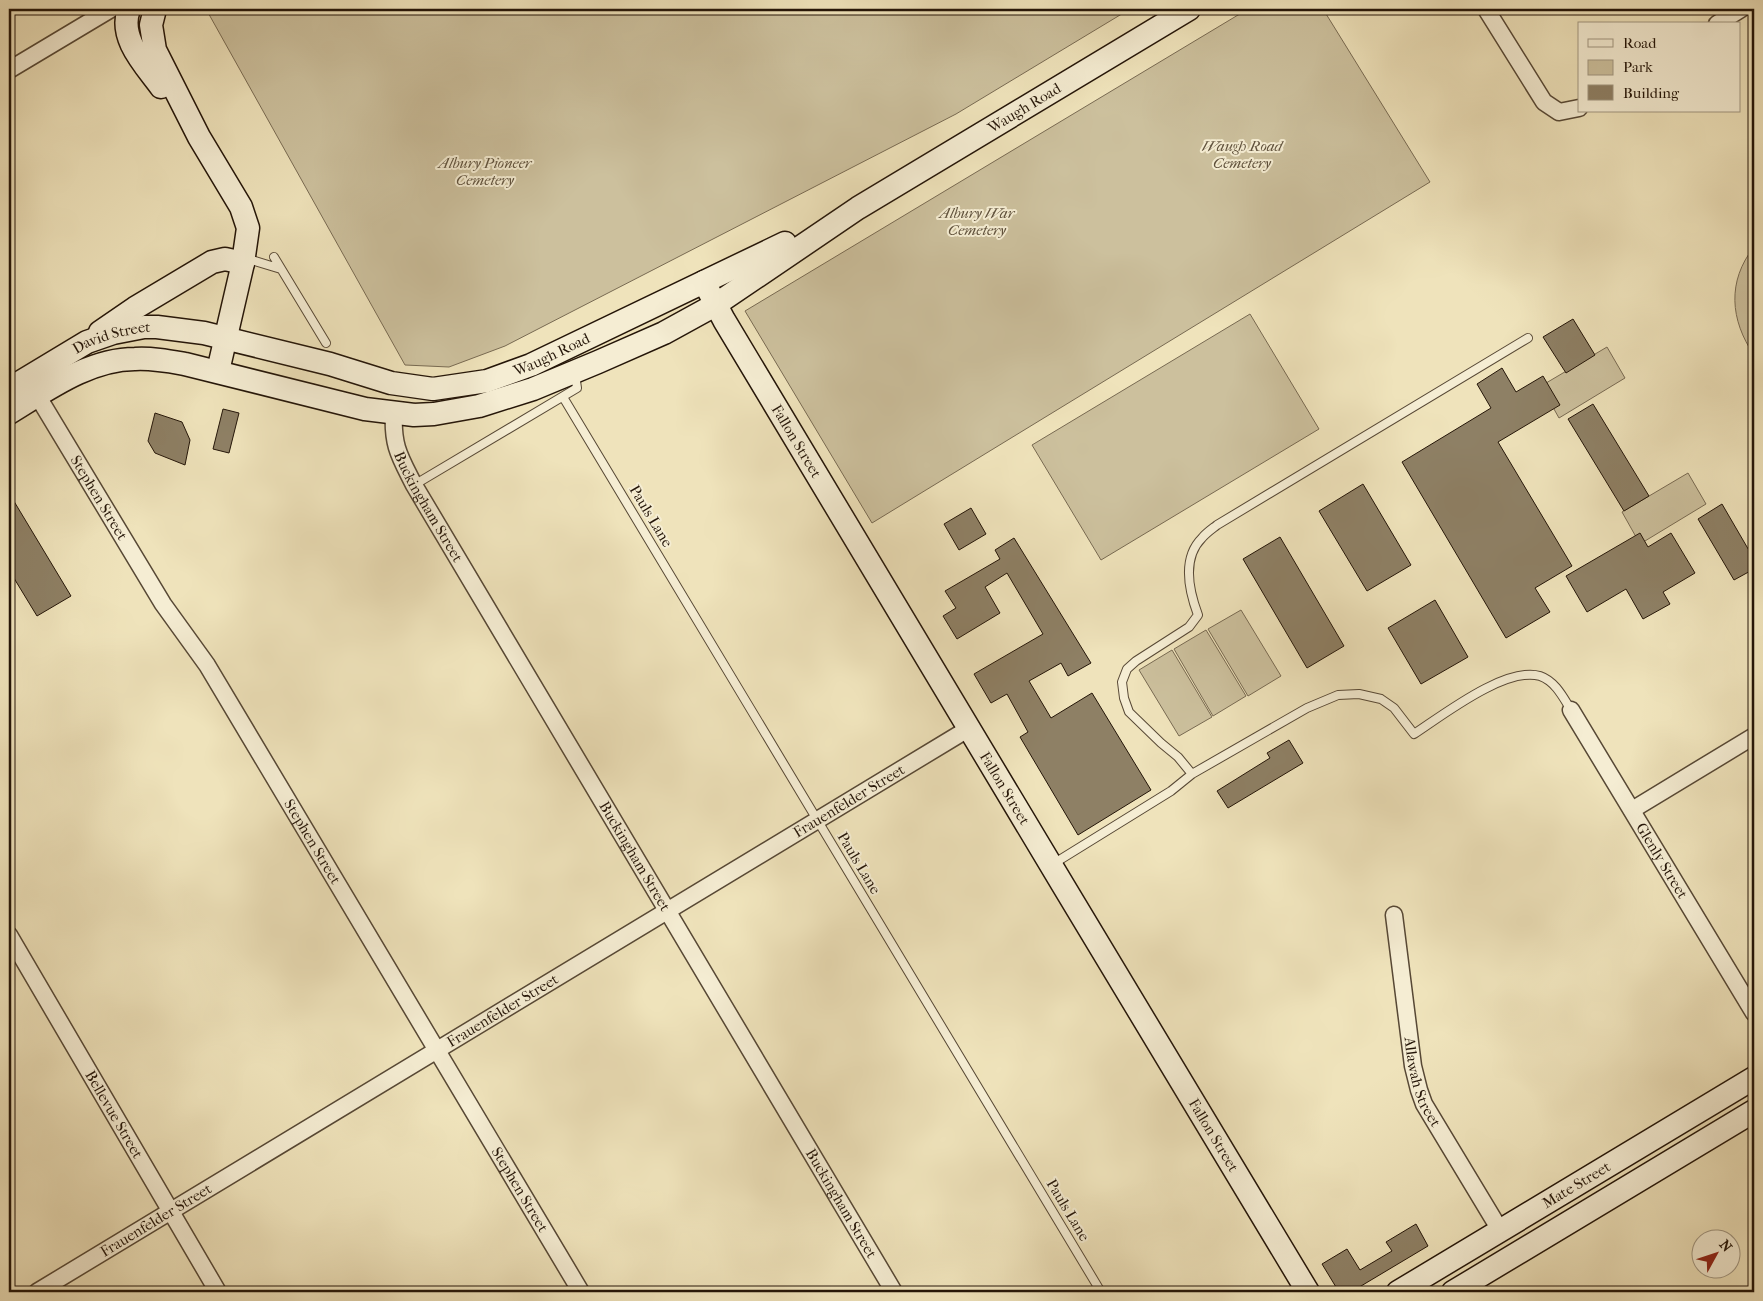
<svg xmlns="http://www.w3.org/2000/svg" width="1763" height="1301" font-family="'IM FELL French Canon',serif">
  <rect width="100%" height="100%" fill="#efe3bb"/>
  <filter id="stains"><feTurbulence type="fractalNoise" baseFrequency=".004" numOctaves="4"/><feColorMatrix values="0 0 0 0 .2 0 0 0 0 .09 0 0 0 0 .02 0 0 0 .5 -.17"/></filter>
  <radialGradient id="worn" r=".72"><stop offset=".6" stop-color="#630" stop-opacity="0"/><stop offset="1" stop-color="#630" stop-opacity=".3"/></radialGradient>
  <path fill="#ccc09d" stroke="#786a52" d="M 206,9 L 1130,9 L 956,114 L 505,346 L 449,367 L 405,365 Z
    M 1248,9 L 1323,9 L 1430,182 L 872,523 L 745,311 Z
    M 1754,247 L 1754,355 C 1730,320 1727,281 1754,247 Z
    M 1250,314 L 1319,429 L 1101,560 L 1032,445 Z
    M 1607,347 L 1625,378 L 1559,418 L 1541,386 Z
    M 1688,473 L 1706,504 L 1640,544 L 1622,512 Z
    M 1241,610 L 1281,676 L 1248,696 L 1208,629 Z
    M 1206,630 L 1246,696 L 1213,716 L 1174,649 Z
    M 1172,650 L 1212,717 L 1179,736 L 1139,670 Z"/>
  <path fill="#8e8065" stroke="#241508" d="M 1573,319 L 1595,355 L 1566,373 L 1543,337 Z
    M 1502,368 L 1516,392 L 1543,376 L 1560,405 L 1498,442 L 1572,566 L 1535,588 L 1550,612 L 1506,638 L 1402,462 L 1491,408 L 1477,384 Z
    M 1593,404 L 1649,496 L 1624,511 L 1568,419 Z
    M 223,409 L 239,413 L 229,453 L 213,449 Z
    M 155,413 L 182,422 L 190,440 L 185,465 L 155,453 L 148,441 Z
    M 1363,484 L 1411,565 L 1367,591 L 1319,511 Z
    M 9,493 L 71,596 L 37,616 L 9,570 Z
    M 1722,504 L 1754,559 L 1754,569 L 1734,580 L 1698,519 Z
    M 971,508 L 986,534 L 959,550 L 944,524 Z
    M 1640,533 L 1648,547 L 1671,533 L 1695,573 L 1663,592 L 1670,604 L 1643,619 L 1626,589 L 1587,612 L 1566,576 Z
    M 1280,537 L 1344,646 L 1307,668 L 1243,559 Z
    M 1014,538 L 1091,663 L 1068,676 L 1061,663 L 1029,681 L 1051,718 L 1092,693 L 1151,790 L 1078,835 L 1020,737 L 1028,732 L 1007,694 L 991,703 L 974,674 L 1043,634 L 1007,573 L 985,587 L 1000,613 L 957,639 L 943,616 L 956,608 L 945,591 L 1000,559 L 995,550 Z
    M 1435,600 L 1468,657 L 1421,684 L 1388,628 Z
    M 1289,740 L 1303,763 L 1228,808 L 1217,791 L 1270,758 L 1267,753 Z
    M 1416,1224 L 1428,1246 L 1351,1292 L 1339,1292 L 1322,1264 L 1347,1249 L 1360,1270 L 1392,1251 L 1386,1242 Z"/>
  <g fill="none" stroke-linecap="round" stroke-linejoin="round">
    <g stroke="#574835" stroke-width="10">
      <path id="lane" d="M 274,257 L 326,343
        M 245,258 L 281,269
        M 563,397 L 1101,1292
        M 414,485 L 577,388 L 575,374
        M 1192,774 L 1178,757 L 1161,743 L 1129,712 L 1124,698 L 1122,682 L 1127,669 L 1136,661 L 1189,627 L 1198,615 C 1189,591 1182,558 1202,538 C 1206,533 1212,529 1217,525 L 1528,338
        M 1053,864 L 1171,791 L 1192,774 L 1307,708 L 1338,695 L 1359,694 L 1381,699 L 1394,708 L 1414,734 C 1443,715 1506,666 1540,676 C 1555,681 1563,697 1571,710"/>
    </g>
    <g stroke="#574835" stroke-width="19">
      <g id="street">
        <path d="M 1486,9 L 1544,102 L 1559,112 L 1579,108"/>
        <path d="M 1717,24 L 1741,9"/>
        <path d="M 9,70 L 111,9"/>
        <path id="s1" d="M 37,395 L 163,604 L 207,665 L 581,1292"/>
        <path id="s2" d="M 394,413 C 392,446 400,457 414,485 L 894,1292"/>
        <path id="s3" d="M 1571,710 L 1754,1013"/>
        <path d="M 1632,810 L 1754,736"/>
        <path id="s4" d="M 1394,915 L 1413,1066 L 1419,1090 L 1424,1104 L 1500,1230"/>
        <path id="s5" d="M 9,935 L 218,1292"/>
        <path id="s6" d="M 37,1292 L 968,729"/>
      </g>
    </g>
    <g stroke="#241508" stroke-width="25">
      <g id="secondary">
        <path d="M 129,9 C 118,38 145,65 161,87"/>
        <path d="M 155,9 L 151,25 L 155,50 L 199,137 L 241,207 L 248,228 L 243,263 L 218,371"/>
        <path id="s7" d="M 704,282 L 724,320 C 918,645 1113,968 1308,1292"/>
        <path d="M 100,332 L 135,308 L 212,262 L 225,259 L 243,263"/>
        <path id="s8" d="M 9,389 L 87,342 L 113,333 L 144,327 L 157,327 L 204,333 L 330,364 L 391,383 L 433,389 L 487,381 L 531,365 L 785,243"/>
        <path id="s9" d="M 9,413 C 47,390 89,359 135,359 C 152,358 168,361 185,364 L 365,409 L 414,415 L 434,414 L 479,406 L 533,389 L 598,362 L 664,333 L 715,305 L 858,208 L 1189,9"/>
        <path id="s10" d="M 1398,1292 L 1754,1078"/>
        <path d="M 1453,1292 L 1754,1111"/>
      </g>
    </g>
    <use href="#lane" stroke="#f5edd3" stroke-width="8"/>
    <use href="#street" stroke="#f5edd3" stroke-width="16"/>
    <use href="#secondary" stroke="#f5edd3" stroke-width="22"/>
  </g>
  <g text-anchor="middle" stroke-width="4" stroke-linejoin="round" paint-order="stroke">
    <g font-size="15" fill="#241508" stroke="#f5edd3">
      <text dy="5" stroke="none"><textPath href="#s9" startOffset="1114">Waugh Road</textPath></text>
      <text dy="5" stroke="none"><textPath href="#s8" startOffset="116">David Street</textPath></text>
      <text dy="5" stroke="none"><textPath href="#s8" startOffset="571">Waugh Road</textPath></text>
      <text dy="5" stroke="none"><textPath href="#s7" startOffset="184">Fallon Street</textPath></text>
      <text dy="5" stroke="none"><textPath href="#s1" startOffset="120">Stephen Street</textPath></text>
      <text dy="5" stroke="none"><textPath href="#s2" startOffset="102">Buckingham Street</textPath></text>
      <text transform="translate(651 516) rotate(59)" y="5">Pauls Lane</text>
      <text dy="5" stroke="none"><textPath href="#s7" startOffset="589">Fallon Street</textPath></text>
      <text dy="5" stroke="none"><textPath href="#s6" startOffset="949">Frauenfelder Street</textPath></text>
      <text dy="5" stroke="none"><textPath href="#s1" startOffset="525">Stephen Street</textPath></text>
      <text dy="5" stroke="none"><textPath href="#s2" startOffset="508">Buckingham Street</textPath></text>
      <text dy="5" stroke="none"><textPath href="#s3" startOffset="176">Glenly Street</textPath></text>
      <text transform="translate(859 863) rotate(59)" y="5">Pauls Lane</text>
      <text dy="5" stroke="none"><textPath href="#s6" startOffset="544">Frauenfelder Street</textPath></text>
      <text dy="5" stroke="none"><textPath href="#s4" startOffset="170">Allawah Street</textPath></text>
      <text dy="5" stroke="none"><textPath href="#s5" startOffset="208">Bellevue Street</textPath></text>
      <text dy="5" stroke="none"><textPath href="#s7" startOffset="994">Fallon Street</textPath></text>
      <text dy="5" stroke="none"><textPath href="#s10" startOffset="208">Mate Street</textPath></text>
      <text dy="5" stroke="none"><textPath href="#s1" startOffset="930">Stephen Street</textPath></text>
      <text dy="5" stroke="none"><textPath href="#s2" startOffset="912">Buckingham Street</textPath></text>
      <text transform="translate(1068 1210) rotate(59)" y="5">Pauls Lane</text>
      <text dy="5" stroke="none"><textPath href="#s6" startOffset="139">Frauenfelder Street</textPath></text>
    </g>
    <g font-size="15" font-style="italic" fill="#5f513c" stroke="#f5edd3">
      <text x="1242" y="151">Waugh Road<tspan x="1242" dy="17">Cemetery</tspan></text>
      <text x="485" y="168">Albury Pioneer<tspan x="485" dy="17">Cemetery</tspan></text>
      <text x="977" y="218">Albury War<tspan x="977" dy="17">Cemetery</tspan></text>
    </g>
  </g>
  <rect width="1763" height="1301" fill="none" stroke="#efe3bb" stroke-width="30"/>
  <rect x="10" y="10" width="1743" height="1281" fill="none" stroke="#241508" stroke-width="2.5"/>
  <rect x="15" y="15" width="1733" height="1271" fill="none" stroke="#241508"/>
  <rect x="1578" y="22" width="162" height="90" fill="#f5edd3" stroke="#a19782"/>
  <rect x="1588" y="39" width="25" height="8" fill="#f5edd3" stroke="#a19782"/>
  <text x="1623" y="48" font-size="15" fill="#241508">Road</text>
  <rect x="1588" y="60" width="25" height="15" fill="#ccc09d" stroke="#a19782"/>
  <text x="1623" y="72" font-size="15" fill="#241508">Park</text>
  <rect x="1588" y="85" width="25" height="15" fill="#8e8065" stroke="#a19782"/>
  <text x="1623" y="98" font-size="15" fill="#241508">Building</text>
  <g transform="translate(1716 1254) rotate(50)"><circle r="24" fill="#f5edd3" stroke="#a19782"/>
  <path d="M0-4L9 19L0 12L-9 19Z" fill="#8f2418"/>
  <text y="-8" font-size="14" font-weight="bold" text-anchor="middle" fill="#241508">N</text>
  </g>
  <rect width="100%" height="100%" filter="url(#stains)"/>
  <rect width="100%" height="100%" fill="url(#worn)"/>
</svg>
